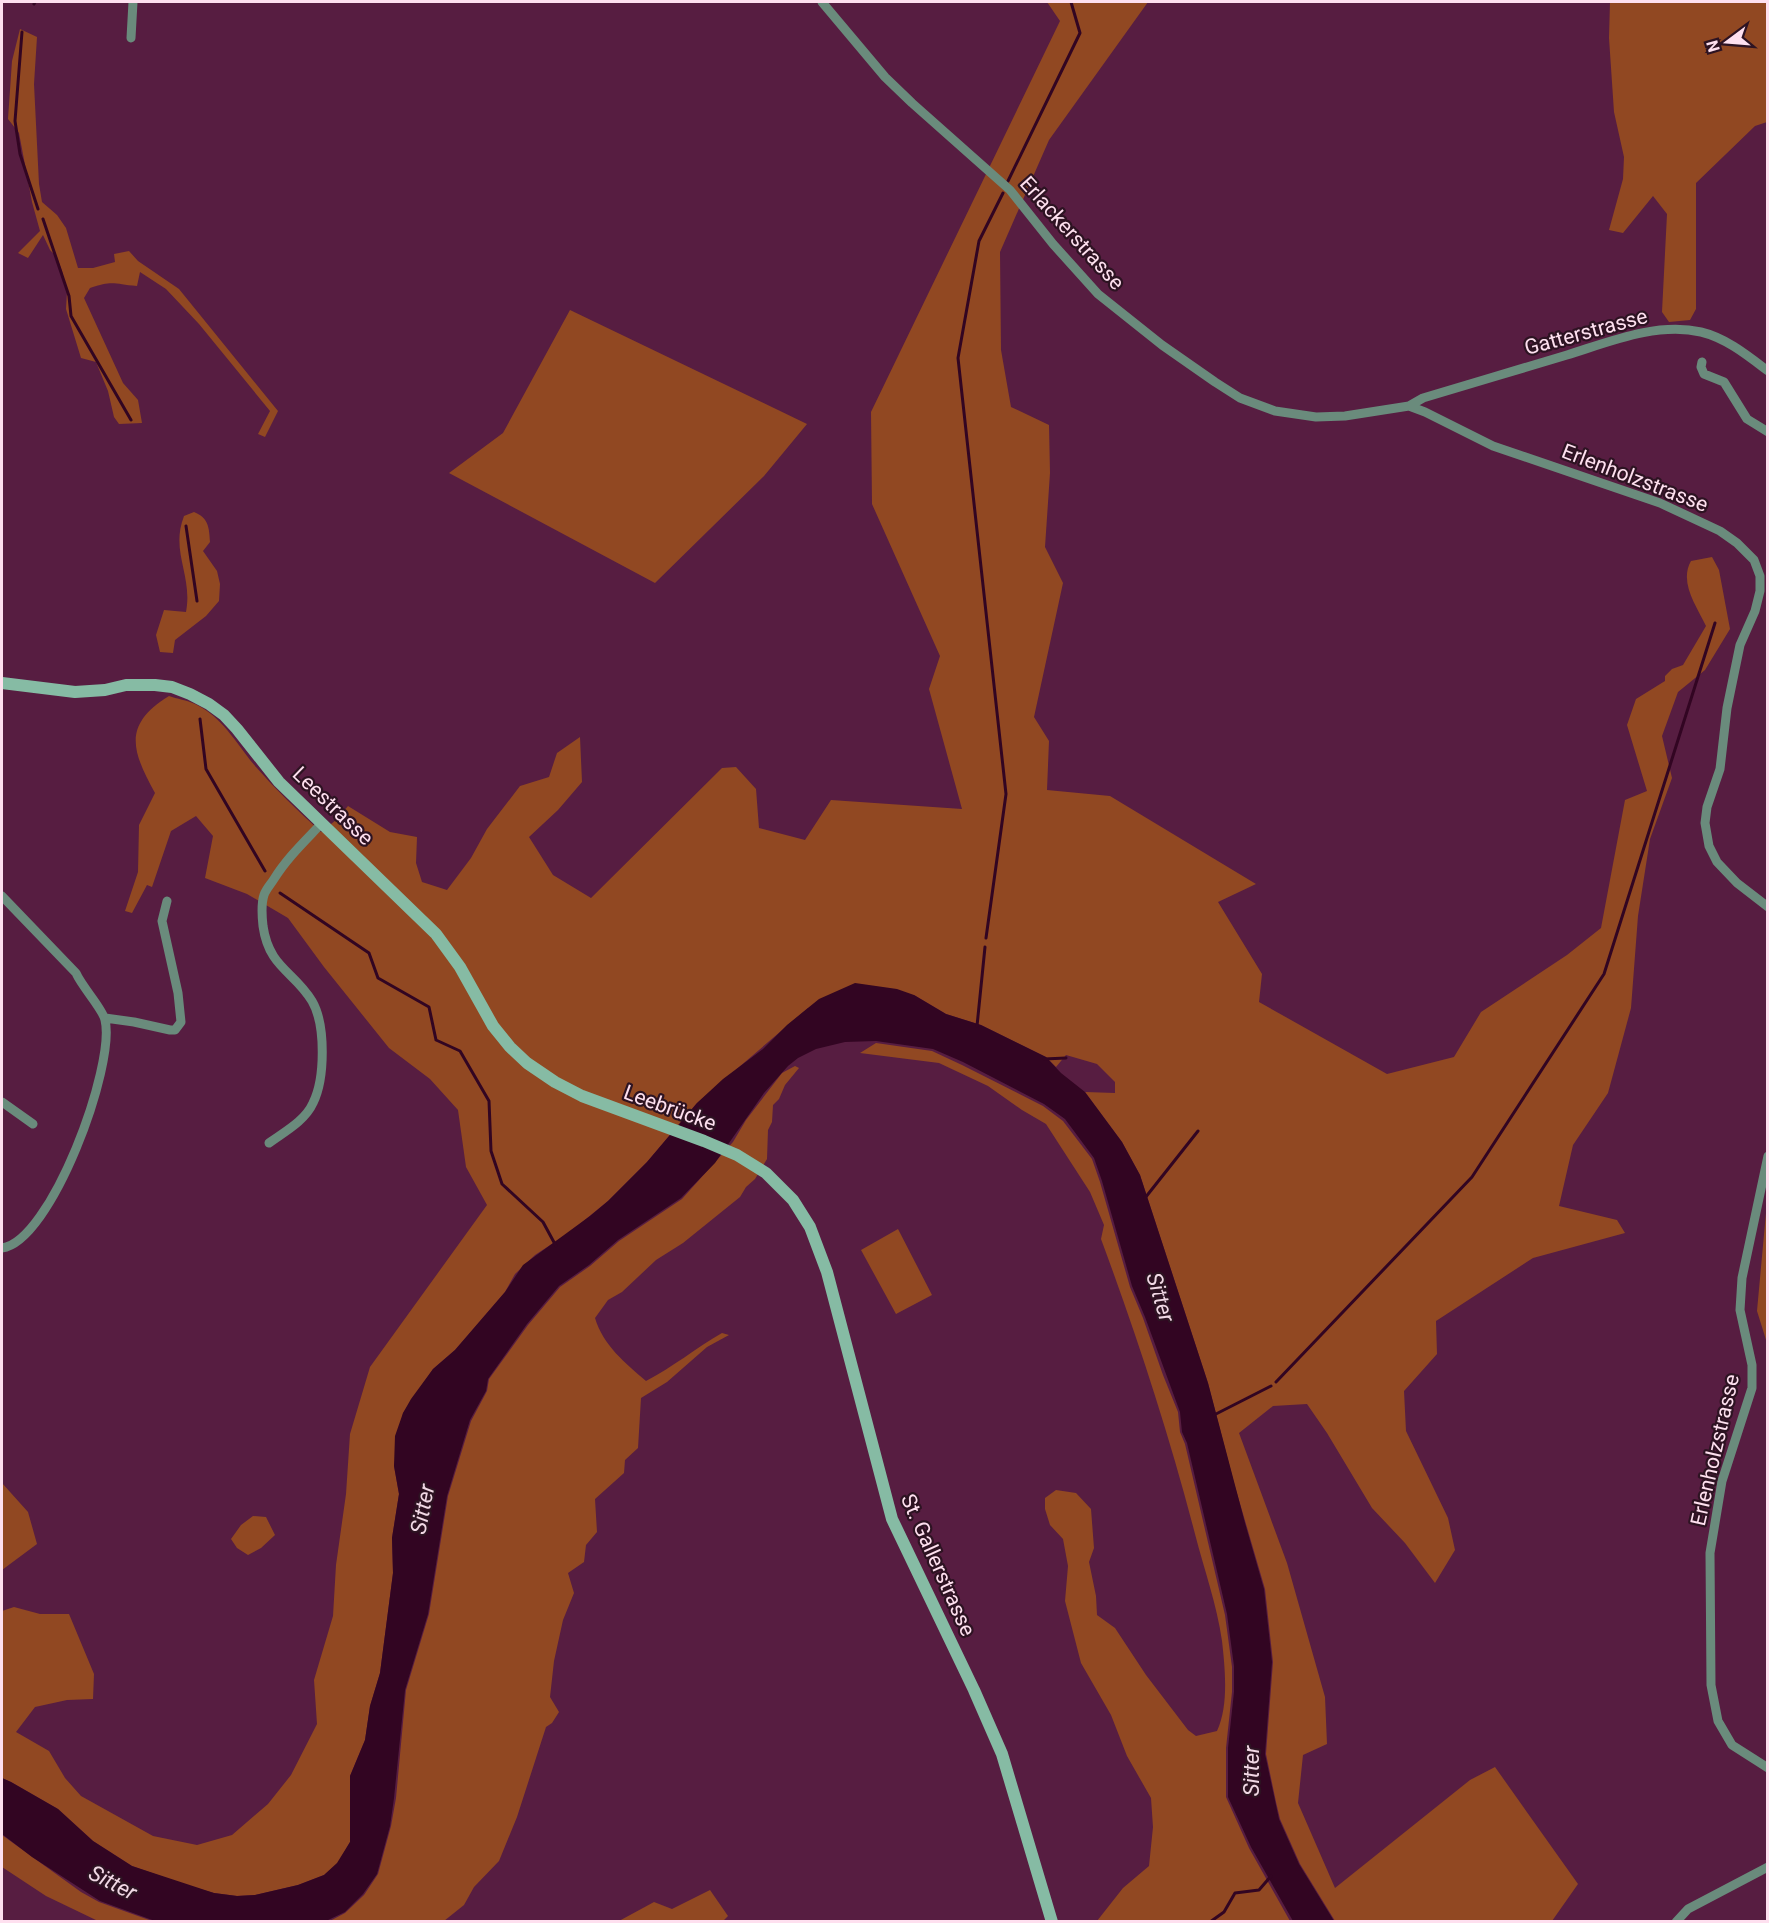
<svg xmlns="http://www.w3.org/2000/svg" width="1769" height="1923" font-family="Roboto,sans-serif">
  <rect width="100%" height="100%" fill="#571d41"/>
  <path fill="#914822" d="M 1047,2 L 1148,2 L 1049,140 L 1000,252 L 1001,350 L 1011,407 L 1049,425 L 1050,473 L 1045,547 L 1063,583 L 1034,717 L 1049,741 L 1047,790 L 1110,796 L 1256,884 L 1218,902 L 1262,974 L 1259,1002 L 1387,1074 L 1454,1057 L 1481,1012 L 1567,955 L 1601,928 L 1625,800 L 1647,791 L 1627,725 L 1636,699 L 1665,681 L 1665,676 L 1672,669 L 1683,665 L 1706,626 C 1696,605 1679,582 1691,561 L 1712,557 L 1719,570 L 1730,629 L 1705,670 L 1678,692 L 1662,736 L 1672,778 L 1650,839 L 1638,916 L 1631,1008 L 1608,1093 L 1573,1145 L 1559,1206 L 1617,1220 L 1625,1233 L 1533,1258 L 1436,1321 L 1437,1354 L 1404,1391 L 1406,1431 L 1448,1518 L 1455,1550 L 1435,1583 L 1405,1543 L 1372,1508 L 1327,1433 L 1307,1404 L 1273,1406 L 1239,1433 L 1287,1563 L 1325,1697 L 1327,1744 L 1303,1755 L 1298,1803 L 1335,1888 L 1470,1780 L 1495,1767 L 1578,1884 L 1552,1921 L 1335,1921 L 1300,1864 L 1280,1819 L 1276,1802 L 1266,1754 L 1273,1662 L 1265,1589 L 1234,1483 L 1208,1383 L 1140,1175 L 1122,1142 L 1085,1092 L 1115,1093 L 1115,1082 L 1097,1064 L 1066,1055 L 1056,1067 L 1046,1057 L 981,1025 L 946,1014 L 914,995 L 808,1008 L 697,1103 L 647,1162 L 608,1201 L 570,1232 L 535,1255 L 515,1274 L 505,1292 L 455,1350 L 433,1369 L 403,1413 L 394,1466 L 399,1494 L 392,1538 L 393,1573 L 380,1673 L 370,1706 L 365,1740 L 350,1776 L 350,1842 L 338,1863 L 324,1875 L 298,1885 L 255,1895 L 237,1896 L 214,1893 L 189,1886 L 132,1866 L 93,1841 L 58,1809 L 11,1782 L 2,1778 L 2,1611 L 14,1607 L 40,1614 L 69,1614 L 94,1674 L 93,1699 L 67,1700 L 35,1707 L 16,1732 L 49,1751 L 65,1778 L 81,1796 L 153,1836 L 197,1845 L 232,1835 L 268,1804 L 291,1775 L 317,1724 L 314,1680 L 333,1616 L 336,1565 L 346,1494 L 350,1434 L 370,1367 L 487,1205 L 466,1167 L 458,1110 L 430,1079 L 389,1048 L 324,967 L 288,918 L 247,894 L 205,878 L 213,836 L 196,816 L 171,831 L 152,887 L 147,885 L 132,913 L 125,911 L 138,872 L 139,825 L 155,793 C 132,751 122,725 169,696 C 177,699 187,700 195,704 C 223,717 237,745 256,767 C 276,790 298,811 321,832 L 336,820 L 348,806 L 390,832 L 417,837 L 416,863 L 422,882 L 447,890 L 471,858 L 487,829 L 520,786 L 549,777 L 557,753 L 580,737 L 582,782 L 558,810 L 529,837 L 553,875 L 591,898 L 722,768 L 736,767 L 756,789 L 759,828 L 805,840 L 831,800 L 962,809 L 929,689 L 940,656 L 872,504 L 871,412 L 1060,21 Z
    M 1610,2 L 1767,2 L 1767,122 L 1755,126 L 1696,183 L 1696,309 L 1690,320 L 1669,322 L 1662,312 L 1667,214 L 1653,196 L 1623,233 L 1609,230 L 1623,179 L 1624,157 L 1614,112 L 1609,38 Z
    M 20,29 L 37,37 L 34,84 L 39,184 L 42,202 L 57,215 L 66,228 L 78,268 L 93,268 L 115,262 L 114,254 L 129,251 L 138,261 L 179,289 L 278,411 L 265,437 L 258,434 L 270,411 L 199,324 L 166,289 L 140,272 L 137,286 C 114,284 113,280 90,288 L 84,298 L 123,383 L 138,400 L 142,423 L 119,424 L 114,417 L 108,391 L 96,362 L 81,358 L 66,309 L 67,292 L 62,271 L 57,257 L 50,250 L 43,235 L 28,258 L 18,253 L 40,231 L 32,202 L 19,133 L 8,119 L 12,61 Z
    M 570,310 L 807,424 L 764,476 L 655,583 L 449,473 L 503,433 Z
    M 194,512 C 209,518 209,528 210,542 L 203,551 L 217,571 L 220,584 L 219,601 L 206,616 L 175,640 L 173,653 L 160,652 L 156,635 L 164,610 L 186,612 C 193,575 170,552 184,516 Z
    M 876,1043 L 932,1051 L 962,1065 L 1043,1106 L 1063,1121 L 1092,1159 L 1100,1182 L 1130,1287 L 1143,1318 L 1163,1375 L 1178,1412 L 1180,1432 L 1185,1444 L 1225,1615 L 1232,1667 L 1232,1692 L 1226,1748 L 1226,1797 L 1249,1848 L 1290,1921 L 1097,1921 L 1123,1888 L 1149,1866 L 1153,1827 L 1151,1798 L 1127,1756 L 1111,1715 L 1081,1663 L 1065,1601 L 1068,1566 L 1063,1539 L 1050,1525 L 1045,1509 L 1045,1498 L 1056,1490 L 1076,1493 L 1091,1509 L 1094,1548 L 1089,1562 L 1096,1596 L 1097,1615 L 1115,1628 L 1146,1675 L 1188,1730 L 1196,1736 L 1217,1731 C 1229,1706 1225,1668 1222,1641 C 1217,1605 1204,1569 1195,1534 C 1169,1434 1137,1336 1101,1239 L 1104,1225 L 1090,1192 L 1046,1124 L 1022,1110 L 988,1086 L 939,1063 L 860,1053 Z
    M 795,1066 L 799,1068 L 785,1085 L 779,1099 L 773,1105 L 772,1122 L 768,1130 L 767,1159 L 755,1179 L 746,1187 L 740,1197 L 683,1243 L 656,1260 L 622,1292 L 608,1300 L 595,1318 C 603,1345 625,1363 646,1381 C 673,1367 696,1348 722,1333 L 729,1335 L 707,1347 L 667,1382 L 641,1398 L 638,1448 L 625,1460 L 624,1473 L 595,1499 L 597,1532 L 586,1545 L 584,1562 L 568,1573 L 574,1593 L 563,1620 L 554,1661 L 550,1697 L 559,1712 L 552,1723 L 546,1727 L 517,1817 L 499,1861 L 474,1887 L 464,1905 L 444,1921 L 328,1922 L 345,1913 L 364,1895 L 378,1874 L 391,1826 L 396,1798 L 406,1690 L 429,1614 L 448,1496 L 471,1421 L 487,1391 L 489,1379 L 528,1325 L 560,1287 L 590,1266 L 619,1241 L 682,1199 L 733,1142 L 746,1120 L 782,1073 Z
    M 1767,1202 L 1768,1343 L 1767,1343 L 1757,1311 Z
    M 898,1229 L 932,1295 L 896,1314 L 861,1250 Z
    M 2,1483 L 28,1512 L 37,1544 L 2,1570 Z
    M 253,1516 L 266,1517 L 275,1535 L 261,1548 L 248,1555 L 237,1548 L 231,1539 L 241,1525 Z
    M 2,1835 L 81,1892 L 99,1902 L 152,1921 L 98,1921 L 46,1896 L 2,1867 Z
    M 710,1890 L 728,1916 L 723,1921 L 619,1921 L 654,1902 L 672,1909 Z"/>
  <path fill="#320522" d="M 855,983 L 897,989 L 914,995 L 946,1014 L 981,1025 L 1046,1057 L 1061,1073 L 1085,1092 L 1122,1142 L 1140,1175 L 1208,1383 L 1245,1523 L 1264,1589 L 1272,1662 L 1265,1754 L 1279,1819 L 1299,1864 L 1334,1921 L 1293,1921 L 1251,1847 L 1228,1797 L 1228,1748 L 1234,1692 L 1234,1666 L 1227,1614 L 1187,1443 L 1182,1432 L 1180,1412 L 1145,1317 L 1132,1286 L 1102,1181 L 1094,1158 L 1065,1119 L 1044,1104 L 963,1062 L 933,1049 L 876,1041 L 845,1042 L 816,1049 L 798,1058 L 788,1066 L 764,1093 L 715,1163 L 681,1198 L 618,1240 L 589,1265 L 559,1286 L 527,1324 L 488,1379 L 486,1391 L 470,1420 L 447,1496 L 428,1614 L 405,1690 L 394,1798 L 390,1826 L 377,1874 L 363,1894 L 345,1912 L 326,1921 L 155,1921 L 100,1901 L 32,1857 L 2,1834 L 2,1778 L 11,1782 L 58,1809 L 93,1841 L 132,1866 L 214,1893 L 237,1896 L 255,1895 L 298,1885 L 324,1875 L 337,1863 L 350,1842 L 350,1776 L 365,1740 L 370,1706 L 380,1673 L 393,1573 L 392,1538 L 399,1494 L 394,1466 L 395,1436 L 403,1413 L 411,1399 L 433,1369 L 455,1350 L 505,1292 L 523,1265 L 590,1216 L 608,1201 L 647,1162 L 697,1103 L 723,1079 L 763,1049 L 787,1025 L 819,999 Z"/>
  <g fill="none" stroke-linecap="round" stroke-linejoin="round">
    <path stroke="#320522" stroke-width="3" d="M 34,4 L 35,2
      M 22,32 L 15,121 L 20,154 L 38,209
      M 1008,181 L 1080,33 L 1071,2
      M 43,219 L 69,296 L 71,316 L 131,420
      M 186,526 L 197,601
      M 200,719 L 206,769 L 265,871
      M 280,893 L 369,953 L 378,978 L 429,1007 L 436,1040 L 460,1051 L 489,1101 L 491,1151 L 502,1184 L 543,1222 L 556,1246
      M 986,938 L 1006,794 L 958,358 L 979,241 L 1003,193
      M 977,1026 L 985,947
      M 1044,1059 L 1066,1058
      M 1145,1198 L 1198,1131
      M 1276,1382 L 1472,1177 L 1604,974 L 1715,623
      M 1214,1415 L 1271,1386
      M 1210,1922 L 1224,1912 L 1235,1893 L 1259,1890 L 1271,1876"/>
    <path stroke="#6a8b7c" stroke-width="9" d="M 822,2 L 885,77 L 912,103 L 1010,190 L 1053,244 L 1098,294 L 1162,345 L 1215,382 L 1240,398 L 1275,411 L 1316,417 L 1345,416 L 1409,406 L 1425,412 L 1493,446 L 1660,503 L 1720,531 L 1737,543 L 1754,560 L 1760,576 L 1760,591 L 1755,611 L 1740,645 L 1727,708 L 1720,769 L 1707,807 L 1705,823 L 1709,846 L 1717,862 L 1737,883 L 1768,907
      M 131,38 L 133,2
      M 1702,362 L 1701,367 L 1704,374 L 1724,382 L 1747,419 L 1768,432
      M 1409,406 L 1423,398 C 1471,384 1519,369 1567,355 C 1609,342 1656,322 1701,332 C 1726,338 1747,355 1768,371
      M 2,896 L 76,973 C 82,987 103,1009 105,1020 C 116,1065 51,1242 2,1248
      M 105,1018 L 134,1022 L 170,1030 L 175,1030 L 181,1022 L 178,993 L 162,921 L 167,901
      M 2,1102 L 33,1124
      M 269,1143 C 284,1132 305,1121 313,1103 C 325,1079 326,1025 312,1001 C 294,971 269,968 263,926 C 262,917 261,904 264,895 C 266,889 271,884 274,879 C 287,858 304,842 321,824
      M 1768,1156 L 1742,1278 L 1740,1310 L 1752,1365 L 1752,1388 L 1722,1481 L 1710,1553 L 1711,1685 L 1718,1721 L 1732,1745 L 1768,1768
      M 1676,1922 L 1688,1909 L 1768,1867"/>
    <path stroke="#86bba4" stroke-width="12" d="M 2,683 L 75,692 L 105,690 L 126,685 L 155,685 L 172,687 L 190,694 L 209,704 L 224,715 L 237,729 L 279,782 L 436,934 L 460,967 L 493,1026 L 510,1047 L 527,1063 L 555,1082 L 582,1096 L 704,1141 L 737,1155 L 766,1173 L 793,1200 L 810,1227 L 827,1272 L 892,1519 L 974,1690 L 1002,1754 L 1052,1922"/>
  </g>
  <g text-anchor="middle" stroke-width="4.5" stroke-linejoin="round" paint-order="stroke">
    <g font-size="21" fill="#fee0ef" stroke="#2d1322">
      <text transform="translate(1072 233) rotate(48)" y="7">Erlackerstrasse</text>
      <text transform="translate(1586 332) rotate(-15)" y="7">Gatterstrasse</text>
      <text transform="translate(1635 478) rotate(21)" y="7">Erlenholzstrasse</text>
      <text transform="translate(333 806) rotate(44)" y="7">Leestrasse</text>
      <text transform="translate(670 1108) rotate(20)" y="7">Leebrücke</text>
      <text transform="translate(1715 1450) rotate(-77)" y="7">Erlenholzstrasse</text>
      <text transform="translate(938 1565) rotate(66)" y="7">St. Gallerstrasse</text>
    </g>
    <g font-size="22" font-style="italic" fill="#f1d8e5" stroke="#2d1322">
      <text transform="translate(1161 1297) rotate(73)" y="8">Sitter</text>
      <text transform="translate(422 1509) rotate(-79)" y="8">Sitter</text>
      <text transform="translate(1251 1771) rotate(-90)" y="8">Sitter</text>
      <text transform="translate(113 1882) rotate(27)" y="8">Sitter</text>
    </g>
  </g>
  <rect width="1769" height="1923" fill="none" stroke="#fee0ef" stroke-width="6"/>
  <g transform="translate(1727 42) rotate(254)" stroke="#2d1322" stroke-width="4.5" paint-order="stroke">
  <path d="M0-4.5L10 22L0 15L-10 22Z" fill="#fee0ef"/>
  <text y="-9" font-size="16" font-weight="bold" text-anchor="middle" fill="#fee0ef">N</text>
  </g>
</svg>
